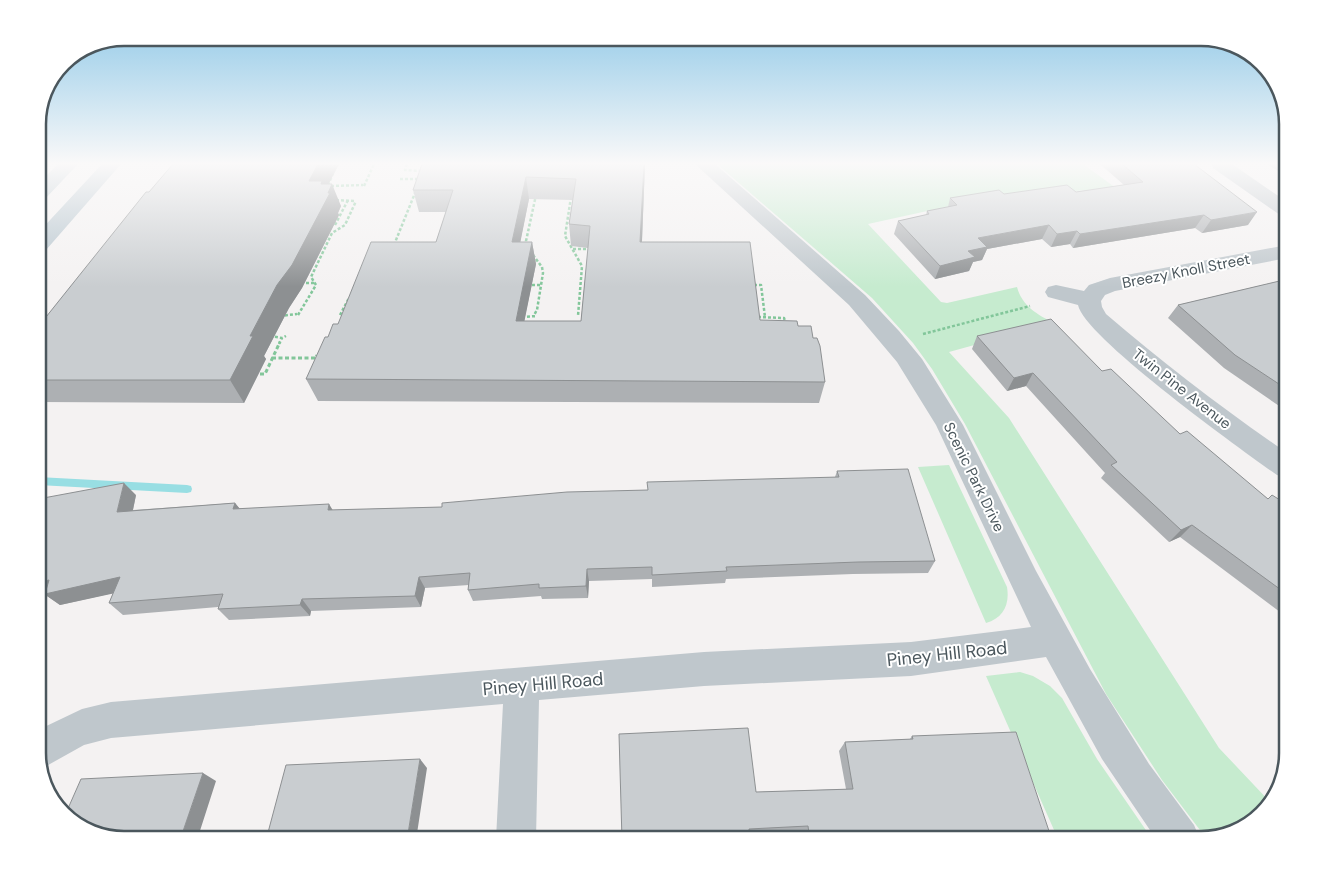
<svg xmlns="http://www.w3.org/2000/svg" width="1325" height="877" font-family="'DM Sans',sans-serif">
  <rect width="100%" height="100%" fill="#f4f2f2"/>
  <path fill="#c6ebcf" d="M 717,164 L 1083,164 L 1116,188 L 991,197 L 868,224 L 941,302 L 947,303 L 1017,287 C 1022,306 1038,315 1054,323 L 949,352 L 1009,418 L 1219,748 L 1271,803 L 1244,828 L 1206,838 L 1162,780 L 1106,694 L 965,424 L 932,369 L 913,343 L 872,298 Z
    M 949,465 L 1007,587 C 1010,605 1003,618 986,623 L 918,467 Z
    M 1020,672 L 1033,676 L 1050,686 L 1062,698 L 1097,759 L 1152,839 L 1058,839 L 986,676 Z"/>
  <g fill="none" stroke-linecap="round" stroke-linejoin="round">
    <path fill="#98dee3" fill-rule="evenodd" d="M 38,477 L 187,485 L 191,486 L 192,489 L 191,492 L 187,493 L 38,485 Z"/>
    <path stroke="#82c69a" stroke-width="2.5" stroke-dasharray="3 2" stroke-linecap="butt" d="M 407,164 L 405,170 L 423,171
      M 400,179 L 419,179
      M 328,185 L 335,169
      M 331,186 L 363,185
      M 364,186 L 374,164
      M 571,197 L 565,236 L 582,266 L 578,316
      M 336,200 L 356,201
      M 335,225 L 348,200
      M 394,245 L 415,193
      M 527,246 L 526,241 L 536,195
      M 573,249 L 591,249
      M 533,255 L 542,267 L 543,273 L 537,310 L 534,315
      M 306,283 L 315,283
      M 532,285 L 541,285
      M 754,285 L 761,285 L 765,317
      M 298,315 L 316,285 L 311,277 L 332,233 L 345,225 L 356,201
      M 340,315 L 349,298
      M 280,316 L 297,314
      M 522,317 L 537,316
      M 758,317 L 784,318 L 786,324
      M 923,334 L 1030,306
      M 270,336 L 282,338 L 286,336
      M 279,344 L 282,338"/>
    <path stroke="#82c69a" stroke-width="3" stroke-dasharray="4 2.5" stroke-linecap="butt" d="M 272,358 L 316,358 L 317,355
      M 260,374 L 265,374 L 280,342"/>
    <path fill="#bfc7cc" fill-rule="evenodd" d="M 695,164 L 715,164 L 865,295 L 899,331 L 922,359 L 963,425 L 1036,571 L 1090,669 L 1149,764 L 1194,825 L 1200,839 L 1156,839 L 1102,759 L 1046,657 L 911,676 L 704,686 L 539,700 L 536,839 L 496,839 L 503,704 L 111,738 L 84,745 L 41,769 L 38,758 L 38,730 L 82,709 L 111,702 L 704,652 L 911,642 L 1031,627 L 936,425 L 897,362 L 849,305 Z
      M 1211,164 L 1232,164 L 1287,202 L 1287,217 L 1280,215 L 1213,168 Z
      M 1287,245 L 1287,258 L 1115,291 L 1105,295 L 1101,301 L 1102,307 L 1106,314 C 1164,364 1225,410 1287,453 L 1287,478 L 1277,475 C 1243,451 1084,337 1078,305 L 1048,297 L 1045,292 L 1048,287 L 1056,285 L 1084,291 L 1089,285 L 1110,278 Z"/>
    <path fill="#b5c4cd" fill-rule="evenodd" d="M 58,164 L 78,164 L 45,199 L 38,201 L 38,184 Z
      M 102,164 L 121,164 L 46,250 L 38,251 L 38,233 Z"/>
  </g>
  <path fill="#adb0b3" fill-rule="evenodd" d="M 173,164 L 339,164 L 328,184 L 341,206 L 338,213 L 339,215 L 302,288 L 289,308 L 264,356 L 266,359 L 244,403 L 38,402 L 38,327 Z
    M 422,164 L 645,164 L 642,242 L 760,320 L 798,326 L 813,338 L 825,382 L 819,403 L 318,401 L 306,379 L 328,337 L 338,324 L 436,242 L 446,212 L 419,212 L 413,190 ZM 529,199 L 573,200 L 569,224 L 571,246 L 588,248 L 581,321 L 524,321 L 536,264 L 532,242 L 520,242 Z
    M 1100,164 L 1194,164 L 1248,225 L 1202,233 L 1195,228 L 1073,248 L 1070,244 L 1051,247 L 1042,239 L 987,249 L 982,260 L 973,262 L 969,271 L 935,279 L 894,234 L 898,221 L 926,215 L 927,211 L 948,207 L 950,198 L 1076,192 L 1124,185 Z
    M 1267,164 L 1288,164 L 1288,177 Z
    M 1288,279 L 1288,412 L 1224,368 L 1168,318 L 1178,305 Z
    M 977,336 L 1102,371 L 1180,434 L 1268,499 L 1288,505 L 1288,618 L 1180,537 L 1169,542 L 1101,478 L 1105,473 L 1026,386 L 1007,391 L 972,349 Z
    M 837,471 L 935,561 L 928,573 L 853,574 L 726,579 L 725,583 L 652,587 L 652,579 L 589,581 L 588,598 L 542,599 L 541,596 L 473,601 L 468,590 L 469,585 L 425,588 L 421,607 L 311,611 L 310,616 L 229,620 L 218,609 L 218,607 L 123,615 L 109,603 L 113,593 L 60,605 L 47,596 L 136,495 L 133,510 L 235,503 L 239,508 L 333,510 L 442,507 L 647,490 L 835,477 Z
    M 912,736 L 1052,840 L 804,840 L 803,833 L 750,836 L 622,840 L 756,792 L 846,789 L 839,751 L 845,742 L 910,739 Z"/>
  <path fill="#8d9092" d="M 318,164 L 339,164 L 326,189 L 328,193 L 332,184 L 341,206 L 338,213 L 339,215 L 302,288 L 289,308 L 264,356 L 266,359 L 244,403 L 230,380 L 250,336 L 277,285 L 309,181 Z
    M 644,164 L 645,164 L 641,264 L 640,242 Z
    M 526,177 L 529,199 L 516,264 L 512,242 Z
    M 1257,212 L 1248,225 L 1202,233 L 1211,220 Z
    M 1204,215 L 1195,228 L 1073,248 L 1080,234 Z
    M 1049,225 L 1042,239 L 987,249 L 982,260 L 973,262 L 969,271 L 935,279 L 940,266 L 968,251 L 978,238 Z
    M 1077,231 L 1070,244 L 1051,247 L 1057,234 Z
    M 532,242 L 536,264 L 520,343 L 516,321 Z
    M 1033,373 L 1026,386 L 1007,391 L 1014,378 Z
    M 124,483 L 136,495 L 130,524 L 117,512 Z
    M 235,503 L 245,515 L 233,509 Z
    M 329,504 L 337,517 L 328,510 Z
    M 1192,525 L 1180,537 L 1169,542 L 1181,530 Z
    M 587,569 L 589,581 L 588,598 L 586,586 Z
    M 120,577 L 134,589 L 60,605 L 47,596 L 38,598 L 38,583 L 49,580 Z
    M 419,577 L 425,588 L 421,607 L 415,596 Z
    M 302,599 L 311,611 L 310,616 L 300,605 Z
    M 420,759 L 427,768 L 416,840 L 407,840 Z
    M 203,773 L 216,781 L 197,840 L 180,840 Z"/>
  <path fill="#c9cdd0" stroke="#8d9092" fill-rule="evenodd" d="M 173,164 L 318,164 L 309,181 L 322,181 L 321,184 L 332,184 L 328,193 L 330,193 L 292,265 L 277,285 L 250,336 L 253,336 L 230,380 L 38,380 L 38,327 L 146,192 L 149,192 Z
    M 422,164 L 644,164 L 640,242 L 750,242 L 760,320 L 797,321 L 798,326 L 811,326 L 813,338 L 817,338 L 820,346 L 825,382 L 306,379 L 325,337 L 328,337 L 333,324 L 338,324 L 371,242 L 436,242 L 453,190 L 413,190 ZM 526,177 L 576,179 L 569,224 L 590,226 L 581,321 L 516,321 L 532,242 L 512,242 Z
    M 1122,164 L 1194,164 L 1257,212 L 1211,220 L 1204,215 L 1080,234 L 1077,231 L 1057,234 L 1049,225 L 978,238 L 987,247 L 968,251 L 975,257 L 940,266 L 898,221 L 929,214 L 927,211 L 957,205 L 950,198 L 999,190 L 1004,194 L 1067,185 L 1076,192 L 1143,182 Z
    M 1288,279 L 1288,390 L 1235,355 L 1178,305 Z
    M 1051,319 L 1102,371 L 1111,369 L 1180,434 L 1187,431 L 1268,499 L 1272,495 L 1288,505 L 1288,595 L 1192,525 L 1181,530 L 1111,465 L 1117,462 L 1033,373 L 1014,378 L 977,336 Z
    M 908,469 L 935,561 L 858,562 L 726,567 L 727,571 L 652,575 L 652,567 L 587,569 L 586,586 L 539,588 L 539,584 L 468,590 L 470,573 L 419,577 L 415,596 L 302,599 L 300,605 L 218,609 L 223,594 L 109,603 L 120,577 L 45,594 L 49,580 L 38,583 L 38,499 L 124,483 L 117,512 L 235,503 L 233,509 L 329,504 L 328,510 L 442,507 L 442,503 L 567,492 L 648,490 L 647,482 L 839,477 L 837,471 Z
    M 748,728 L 756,792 L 853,789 L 845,742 L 913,739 L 912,736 L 1016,732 L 1052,840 L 810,840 L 808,826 L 749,829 L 750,840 L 622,840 L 619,734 Z
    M 420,759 L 407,840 L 266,840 L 286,765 Z
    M 203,773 L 180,840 L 125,840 L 76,825 L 66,813 L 81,779 Z"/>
  <linearGradient id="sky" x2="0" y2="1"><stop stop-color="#88c5e6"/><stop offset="0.57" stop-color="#faf9f9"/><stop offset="1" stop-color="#faf9f9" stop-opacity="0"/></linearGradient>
  <rect width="1325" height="287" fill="url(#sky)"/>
  <g text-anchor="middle" stroke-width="4" stroke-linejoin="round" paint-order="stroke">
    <g font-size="15" fill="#4b575d" stroke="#fff">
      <text transform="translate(1186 271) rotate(-11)" y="5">Breezy Knoll Street</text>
      <text transform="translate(1182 389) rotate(38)" y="5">Twin Pine Avenue</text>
      <text transform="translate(974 477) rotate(64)" y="5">Scenic Park Drive</text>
    </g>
    <g font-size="18" fill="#4b575d" stroke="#fff">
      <text transform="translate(947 654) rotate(-6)" y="6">Piney Hill Road</text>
      <text transform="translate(543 684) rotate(-5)" y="6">Piney Hill Road</text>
    </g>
  </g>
  <path d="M0 0H1325V877H0ZM124 46H1201A78 78 0 0 1 1279 124V753A78 78 0 0 1 1201 831H124A78 78 0 0 1 46 753V124A78 78 0 0 1 124 46Z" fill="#fff" fill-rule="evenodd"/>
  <path fill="none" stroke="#4b575d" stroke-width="2.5" d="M124 46H1201A78 78 0 0 1 1279 124V753A78 78 0 0 1 1201 831H124A78 78 0 0 1 46 753V124A78 78 0 0 1 124 46Z"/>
</svg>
